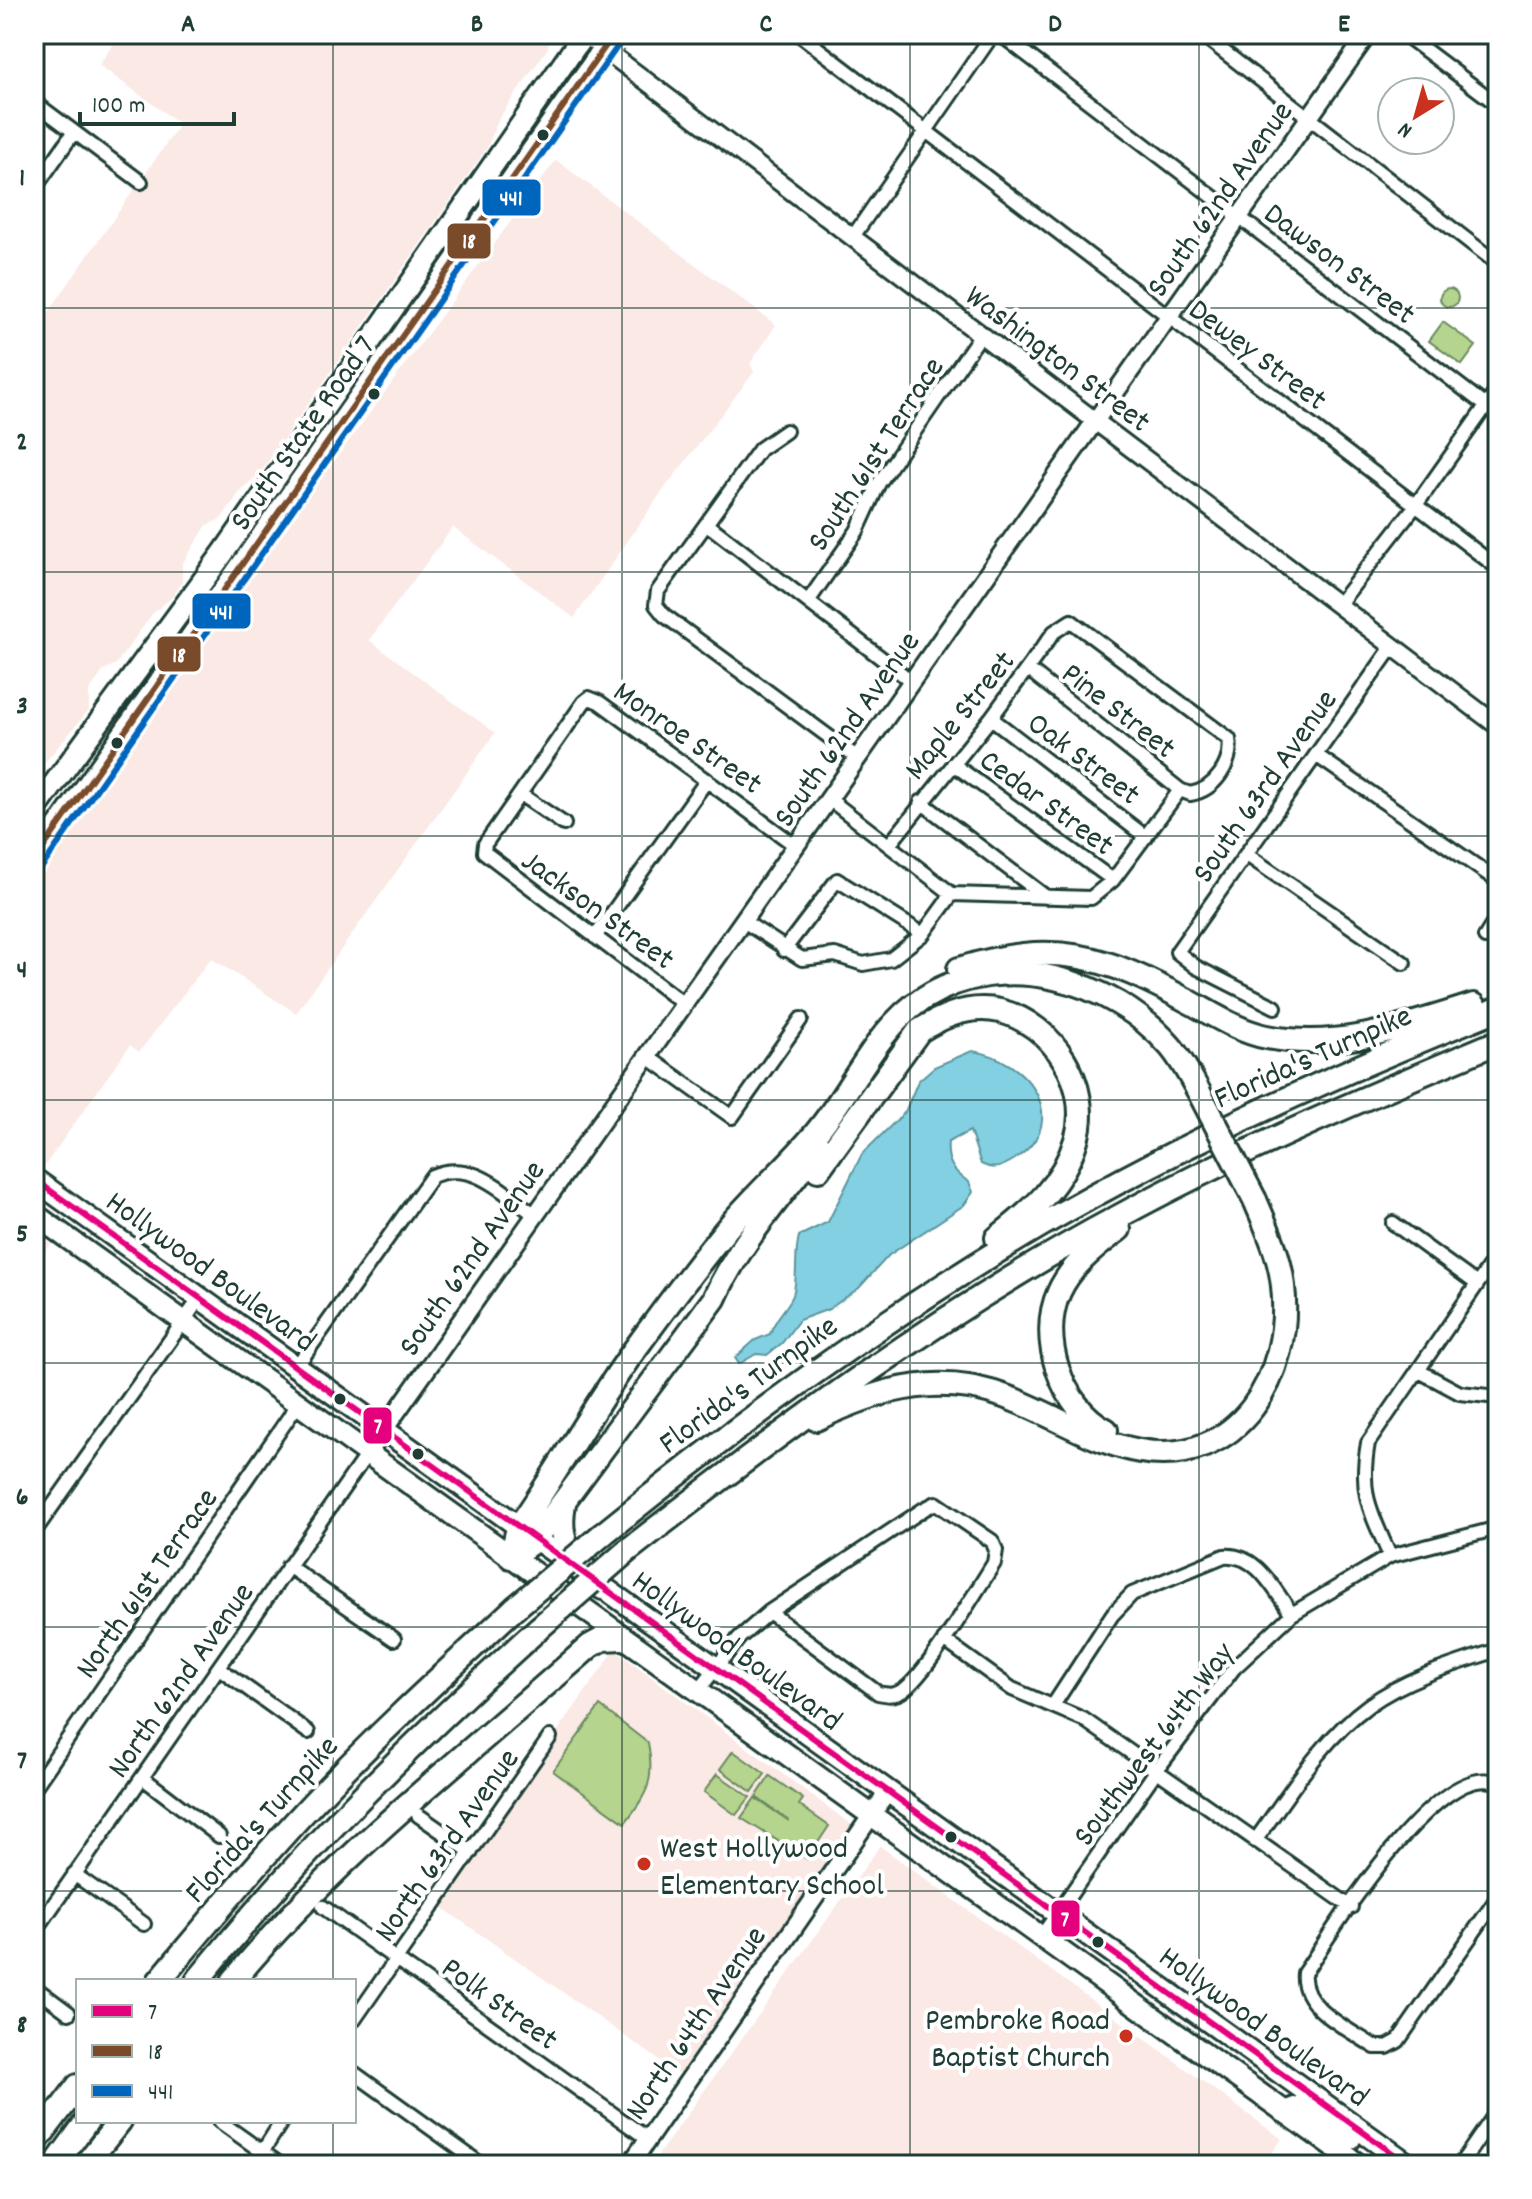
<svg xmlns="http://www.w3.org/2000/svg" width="1532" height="2199" font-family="Dekko,sans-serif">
  <rect width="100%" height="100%" fill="#fff"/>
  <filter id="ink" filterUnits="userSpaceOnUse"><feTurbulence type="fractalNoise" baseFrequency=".0125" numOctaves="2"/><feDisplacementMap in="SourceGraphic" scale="16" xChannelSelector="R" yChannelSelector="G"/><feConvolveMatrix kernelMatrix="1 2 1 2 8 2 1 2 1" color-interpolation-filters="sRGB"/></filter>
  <g filter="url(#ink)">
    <path fill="#fae9e5" d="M 120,34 L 549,34 L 549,38 L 548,48 L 499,118 L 487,148 L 260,473 L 242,489 L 221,519 L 207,525 L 182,564 L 182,583 L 172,597 L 153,613 L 116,664 L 104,670 L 89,691 L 89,710 L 34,775 L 34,333 L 180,124 L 99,65 Z
      M 556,160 L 776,325 L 750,364 L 754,372 L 661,493 L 574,618 L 453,527 L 369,640 L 495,733 L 296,1013 L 211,958 L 139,1052 L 130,1045 L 38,1175 L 34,1172 L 34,869 Z
      M 34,1231 L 51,1244 L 34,1267 Z
      M 615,1650 L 852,1825 L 679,2074 L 436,1903 Z
      M 880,1846 L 1282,2139 L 1263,2165 L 651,2165 Z"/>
    <path fill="#b5d58e" stroke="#6a8961" stroke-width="2" d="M1440 298a9 9 0 1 1 18 0a9 9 0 1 1-18 0Z
      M 1443,322 L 1476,346 L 1462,365 L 1429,341 Z
      M 600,1706 L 648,1743 C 655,1782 648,1792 625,1823 L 553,1771 Z
      M 733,1751 L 765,1774 L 752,1792 L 720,1769 Z
      M 717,1774 L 750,1797 L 736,1815 L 704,1792 Z
      M 770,1776 L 803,1799 L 799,1805 L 829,1826 L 807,1859 L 741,1818 L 755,1798 L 789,1821 L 756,1797 Z"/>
    <path fill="#83d0e2" stroke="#5b959c" stroke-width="2" d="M 972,1051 C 1027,1058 1074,1120 1015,1159 C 1002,1167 995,1171 981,1164 L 970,1131 L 948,1142 C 946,1161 953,1172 969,1182 L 973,1192 L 964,1205 L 889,1255 L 859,1288 L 829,1309 L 799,1320 L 782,1343 L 767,1355 L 756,1354 L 739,1364 L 735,1358 L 755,1340 L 770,1334 C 775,1317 788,1308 793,1295 C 798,1279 794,1255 799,1236 L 828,1222 L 862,1154 L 905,1112 L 918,1081 L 934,1067 Z"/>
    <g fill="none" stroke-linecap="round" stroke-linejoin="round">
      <g stroke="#1f3d34" stroke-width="18">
        <path id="minor" d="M 799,34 L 1498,568
          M 1000,34 L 1498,415
          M 1201,34 L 1498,264
          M 1404,34 L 1498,105
          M 34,102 L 141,182
          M 34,189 L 74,132
          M 852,238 L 993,34
          M 786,431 L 760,449 L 658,591 L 656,605 L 664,615 L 859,759
          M 707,524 L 911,681
          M 809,600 L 857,531 L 879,483 L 982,333
          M 1338,605 L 1416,505 L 1498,389
          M 991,718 L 1146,837
          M 1316,755 L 1498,881
          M 953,764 L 1113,880
          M 520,794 L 564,824
          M 829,799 L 952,894 L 1091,898 L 1113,880 L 1180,790
          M 921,802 L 1046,897
          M 889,845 L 991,718 L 1054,632 L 1071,621 L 1229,739 C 1233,763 1215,790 1190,794 L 1180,790 L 1029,670
          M 1247,855 L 1404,963
          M 745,922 L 802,959 L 835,955 L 863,964 L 891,959 L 923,934 L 952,894
          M 595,937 L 707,780
          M 1485,937 L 1498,916
          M 784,950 L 837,880 L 923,934
          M 685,1005 L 484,852 L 485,844 L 584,702 L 589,698 L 599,702 L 796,846
          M 1275,1007 L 1196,967 L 1177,952 L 1392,647
          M 648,1057 L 732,1117 L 801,1019
          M 1393,1223 L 1477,1284
          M 296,1367 L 432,1176 C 473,1159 501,1191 534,1214
          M 1419,1371 L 1460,1393 L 1498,1397
          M 34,1532 L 200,1298
          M 1390,1556 C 1370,1510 1359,1494 1368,1443 L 1498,1254
          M 288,1566 L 394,1639
          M 944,1640 L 1012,1689 L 1083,1719 L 1351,1907
          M 219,1668 L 308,1732
          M 698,1691 L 739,1638 L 769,1612 L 924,1509 L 936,1503 L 992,1541 L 996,1550 L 994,1563 C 977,1590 925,1677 902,1691 C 894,1696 888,1695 878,1693 L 769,1612
          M 1054,1704 L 1112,1615 L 1132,1594 L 1224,1556 C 1257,1553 1274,1590 1292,1614
          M 143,1778 L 219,1836
          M 1498,1783 C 1438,1757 1334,1930 1304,1973 C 1300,2008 1349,2029 1375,2047 L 1387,2047 L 1398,2041 L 1498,1897
          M 34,1788 L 298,1404
          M 418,1815 L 471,1852
          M 1255,1841 C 1289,1794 1321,1740 1369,1705 C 1407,1678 1455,1664 1498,1650
          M 74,1874 L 144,1924
          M 323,1907 L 648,2139
          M 34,1933 L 367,1454
          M 1041,1937 L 1156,1771 L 1234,1668 L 1292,1614 L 1390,1556 L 1498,1528
          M 34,1987 L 69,2013
          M 354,2020 L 550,1737
          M 354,2073 L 482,2165
          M 219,2121 L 281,2165
          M 254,2165 L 282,2121
          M 1460,2165 L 1498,2110"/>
      </g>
      <g stroke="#1f3d34" stroke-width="22">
        <path id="tertiary" d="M 584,34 L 1498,726
          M 367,1454 L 1368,34
          M 630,2165 L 887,1793"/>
      </g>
      <g stroke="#1f3d34" stroke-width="26">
        <path id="primary" d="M 34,811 L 224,552 L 584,34
          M 34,861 L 614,34"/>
      </g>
      <g stroke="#1f3d34" stroke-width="26">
        <path id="trunk" d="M 34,1179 L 1409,2165
          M 34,1214 L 1359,2165
          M 1284,2112 L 1300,2106 L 1350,2139"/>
      </g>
      <g stroke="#1f3d34" stroke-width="28">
        <path id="motorway" d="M 959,969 C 1055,939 1104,955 1190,1002 C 1214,1015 1240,1032 1267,1037 C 1340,1051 1405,1026 1474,1005
          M 818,1170 L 919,1031 C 942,1016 971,1004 1000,1011 C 1053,1024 1093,1086 1076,1140 C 1063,1184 1032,1211 997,1238
          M 816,1419 C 865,1396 915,1378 969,1387 C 1031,1397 1082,1441 1140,1451 C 1239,1468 1293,1374 1283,1286 C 1280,1256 1267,1228 1255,1200
          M 1106,1430 C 1061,1407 1038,1338 1059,1292 C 1071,1265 1096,1247 1119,1229
          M 564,1503 C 556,1549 575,1556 603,1588
          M 603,1534 C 742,1421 888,1315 1043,1224 C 1188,1140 1343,1071 1498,1009
          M 627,1551 C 784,1429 942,1311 1118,1217 C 1241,1150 1369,1096 1498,1042
          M 511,1557 L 518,1528 C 561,1467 596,1401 641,1341 C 669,1303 698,1263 729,1226 C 756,1194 788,1166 815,1134 C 852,1091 876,1028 924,998 C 1003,948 1112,979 1170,1046 C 1182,1060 1190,1076 1199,1092
          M 511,1557 L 535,1540 L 714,1299 C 739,1243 783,1194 819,1146
          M 159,1981 C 215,1914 270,1847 331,1784 C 389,1723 453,1666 515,1608
          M 197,1981 C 300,1853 417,1738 539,1628
          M 233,1981 C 337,1855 469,1754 590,1646 L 603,1639 L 622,1638
          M 34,2144 L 78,2086
          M 55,2165 L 87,2121
          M 85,2165 L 120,2121"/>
      </g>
      <use href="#minor" stroke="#fff" stroke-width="12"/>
      <use href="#tertiary" stroke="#fff" stroke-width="16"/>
      <use href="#primary" stroke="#fff" stroke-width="20"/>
      <use href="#trunk" stroke="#fff" stroke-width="20"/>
      <use href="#motorway" stroke="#fff" stroke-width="22"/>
      <g stroke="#1f3d34" stroke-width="28" stroke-linecap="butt">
        <path id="motorway-bridge" d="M 1199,1092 L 1255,1200
          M 515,1608 L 603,1534
          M 539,1628 L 627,1551"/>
      </g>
      <use href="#motorway-bridge" stroke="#fff" stroke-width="22"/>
      <g stroke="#fff" stroke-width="12">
        <path id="bus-1" d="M 34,1179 L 1409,2165"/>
      </g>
      <g stroke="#fff" stroke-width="12">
        <path id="bus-2" d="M 34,861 L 614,34"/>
      </g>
      <g stroke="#fff" stroke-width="12">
        <path id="bus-3" d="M 42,867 L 622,40"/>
      </g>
      <use href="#bus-1" stroke="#e5007d" stroke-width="6"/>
      <use href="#bus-2" stroke="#7a4b2a" stroke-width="6"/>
      <use href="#bus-3" stroke="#0065bd" stroke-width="6"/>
    </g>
  </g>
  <path fill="none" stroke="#1f3d34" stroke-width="2" stroke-opacity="0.55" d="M 333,34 L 333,1981M 622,34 L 622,2165M 910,34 L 910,2165M 1199,34 L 1199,2165M 34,308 L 1498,308M 34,572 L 1498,572M 34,836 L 1498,836M 34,1100 L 1498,1100M 34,1363 L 1498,1363M 34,1627 L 1498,1627M 34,1891 L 1498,1891M 333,2121 L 333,2165"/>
  <g fill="#1f3d34" stroke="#fff" stroke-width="3">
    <circle cx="543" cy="135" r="7"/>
    <circle cx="374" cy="394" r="7"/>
    <circle cx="117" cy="743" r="7"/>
    <circle cx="340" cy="1399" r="7"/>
    <circle cx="418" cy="1454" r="7"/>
    <circle cx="951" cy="1837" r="7"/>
    <circle cx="1098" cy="1942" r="7"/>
  </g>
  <g fill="#c8321e" stroke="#fff" stroke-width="3">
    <circle cx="644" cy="1864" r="8"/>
    <circle cx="1126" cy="2036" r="8"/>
  </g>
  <g text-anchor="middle" stroke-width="8" stroke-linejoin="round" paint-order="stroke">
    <g font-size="32" fill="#1f3d34" stroke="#fff">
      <text transform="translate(1218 198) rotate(-55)" y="11">South 62nd Avenue</text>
      <text transform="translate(1341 262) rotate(37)" y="11">Dawson Street</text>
      <text transform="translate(1259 353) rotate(37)" y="11">Dewey Street</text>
      <text transform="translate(1059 357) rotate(37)" y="11">Washington Street</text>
      <text transform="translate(301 432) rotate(-55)" y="11">South State Road 7</text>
      <text transform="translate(874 453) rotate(-57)" y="11">South 61st Terrace</text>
      <text transform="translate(1120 709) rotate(38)" y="11">Pine Street</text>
      <text transform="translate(958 714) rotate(-51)" y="11">Maple Street</text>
      <text transform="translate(845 728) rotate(-55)" y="11">South 62nd Avenue</text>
      <text transform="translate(689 736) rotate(35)" y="11">Monroe Street</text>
      <text transform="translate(1085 757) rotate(37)" y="11">Oak Street</text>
      <text transform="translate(1263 785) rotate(-55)" y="11">South 63rd Avenue</text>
      <text transform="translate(1048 801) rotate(36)" y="11">Cedar Street</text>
      <text transform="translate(599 908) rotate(36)" y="11">Jackson Street</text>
      <text transform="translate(1312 1055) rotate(-24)" y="11">Florida's Turnpike</text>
      <text transform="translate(470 1257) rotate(-55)" y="11">South 62nd Avenue</text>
      <text transform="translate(212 1270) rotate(36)" y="11">Hollywood Boulevard</text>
      <text transform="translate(747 1383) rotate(-36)" y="11">Florida's Turnpike</text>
      <text transform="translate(145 1582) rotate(-55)" y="11">North 61st Terrace</text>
      <text transform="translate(738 1649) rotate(36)" y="11">Hollywood Boulevard</text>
      <text transform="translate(179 1679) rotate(-55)" y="11">North 62nd Avenue</text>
      <text transform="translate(1152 1743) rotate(-53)" y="11">Southwest 64th Way</text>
      <text transform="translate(260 1818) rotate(-48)" y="11">Florida's Turnpike</text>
      <text transform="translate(445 1844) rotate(-55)" y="11">North 63rd Avenue</text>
      <text transform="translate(501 2002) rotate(36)" y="11">Polk Street</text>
      <text transform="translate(694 2022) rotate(-56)" y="11">North 64th Avenue</text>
      <text transform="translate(1265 2025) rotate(36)" y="11">Hollywood Boulevard</text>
    </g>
    <g font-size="32" fill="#1f3d34" stroke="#fff" text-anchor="start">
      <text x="660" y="1857">West Hollywood<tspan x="660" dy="37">Elementary School</tspan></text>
      <text x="1110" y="2029" text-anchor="end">Pembroke Road<tspan x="1110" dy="37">Baptist Church</tspan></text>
    </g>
  </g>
  <g stroke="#fff" stroke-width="3">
    <rect x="481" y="178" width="61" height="39" rx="8" fill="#0065bd"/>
    <rect x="446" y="222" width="46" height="38" rx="8" fill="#7a4b2a"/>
    <rect x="191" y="592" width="61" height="38" rx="8" fill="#0065bd"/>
    <rect x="156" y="635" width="46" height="38" rx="8" fill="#7a4b2a"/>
    <rect x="362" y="1406" width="31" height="39" rx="8" fill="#e5007d"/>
    <rect x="1050" y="1899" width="31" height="39" rx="8" fill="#e5007d"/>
  </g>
  <g font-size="22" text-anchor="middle" font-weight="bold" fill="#fff">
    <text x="511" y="205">441</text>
    <text x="469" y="248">18</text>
    <text x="221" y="619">441</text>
    <text x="179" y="662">18</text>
    <text x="378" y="1433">7</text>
    <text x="1065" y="1926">7</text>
  </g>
  <rect width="1532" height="2199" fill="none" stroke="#fff" stroke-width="88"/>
  <rect x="76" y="1979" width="280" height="144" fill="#ffffff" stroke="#a5b1ae" stroke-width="2"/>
  <rect x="92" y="2005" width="40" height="12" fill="#e5007d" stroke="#a5b1ae" stroke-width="2"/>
  <text x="148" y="2019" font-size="24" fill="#1f3d34">7</text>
  <rect x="92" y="2045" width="40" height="12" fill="#7a4b2a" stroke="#a5b1ae" stroke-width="2"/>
  <text x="148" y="2059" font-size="24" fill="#1f3d34">18</text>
  <rect x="92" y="2085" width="40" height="12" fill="#0065bd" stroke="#a5b1ae" stroke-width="2"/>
  <text x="148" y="2099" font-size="24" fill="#1f3d34">441</text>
  <g transform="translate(1416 116) rotate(217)"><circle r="38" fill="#ffffff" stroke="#a5b1ae" stroke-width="2"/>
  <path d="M0-6L14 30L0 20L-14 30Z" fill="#c8321e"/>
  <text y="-12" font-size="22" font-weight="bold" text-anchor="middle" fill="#1f3d34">N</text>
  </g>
  <path d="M80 112v12h154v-12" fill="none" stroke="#1f3d34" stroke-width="4"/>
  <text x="92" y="112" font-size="24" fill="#1f3d34" stroke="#ffffff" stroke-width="6" paint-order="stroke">100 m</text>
  <rect x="44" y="44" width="1444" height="2111" fill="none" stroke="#1f3d34" stroke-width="3"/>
  <g font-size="26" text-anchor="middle" font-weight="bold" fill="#1f3d34">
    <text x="188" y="31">A</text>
    <text x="477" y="31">B</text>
    <text x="766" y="31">C</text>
    <text x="1055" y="31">D</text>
    <text x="1344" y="31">E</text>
    <text x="22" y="185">1</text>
    <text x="22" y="449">2</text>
    <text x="22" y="713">3</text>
    <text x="22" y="977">4</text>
    <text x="22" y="1241">5</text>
    <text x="22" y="1504">6</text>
    <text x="22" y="1768">7</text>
    <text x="22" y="2032">8</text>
  </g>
</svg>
